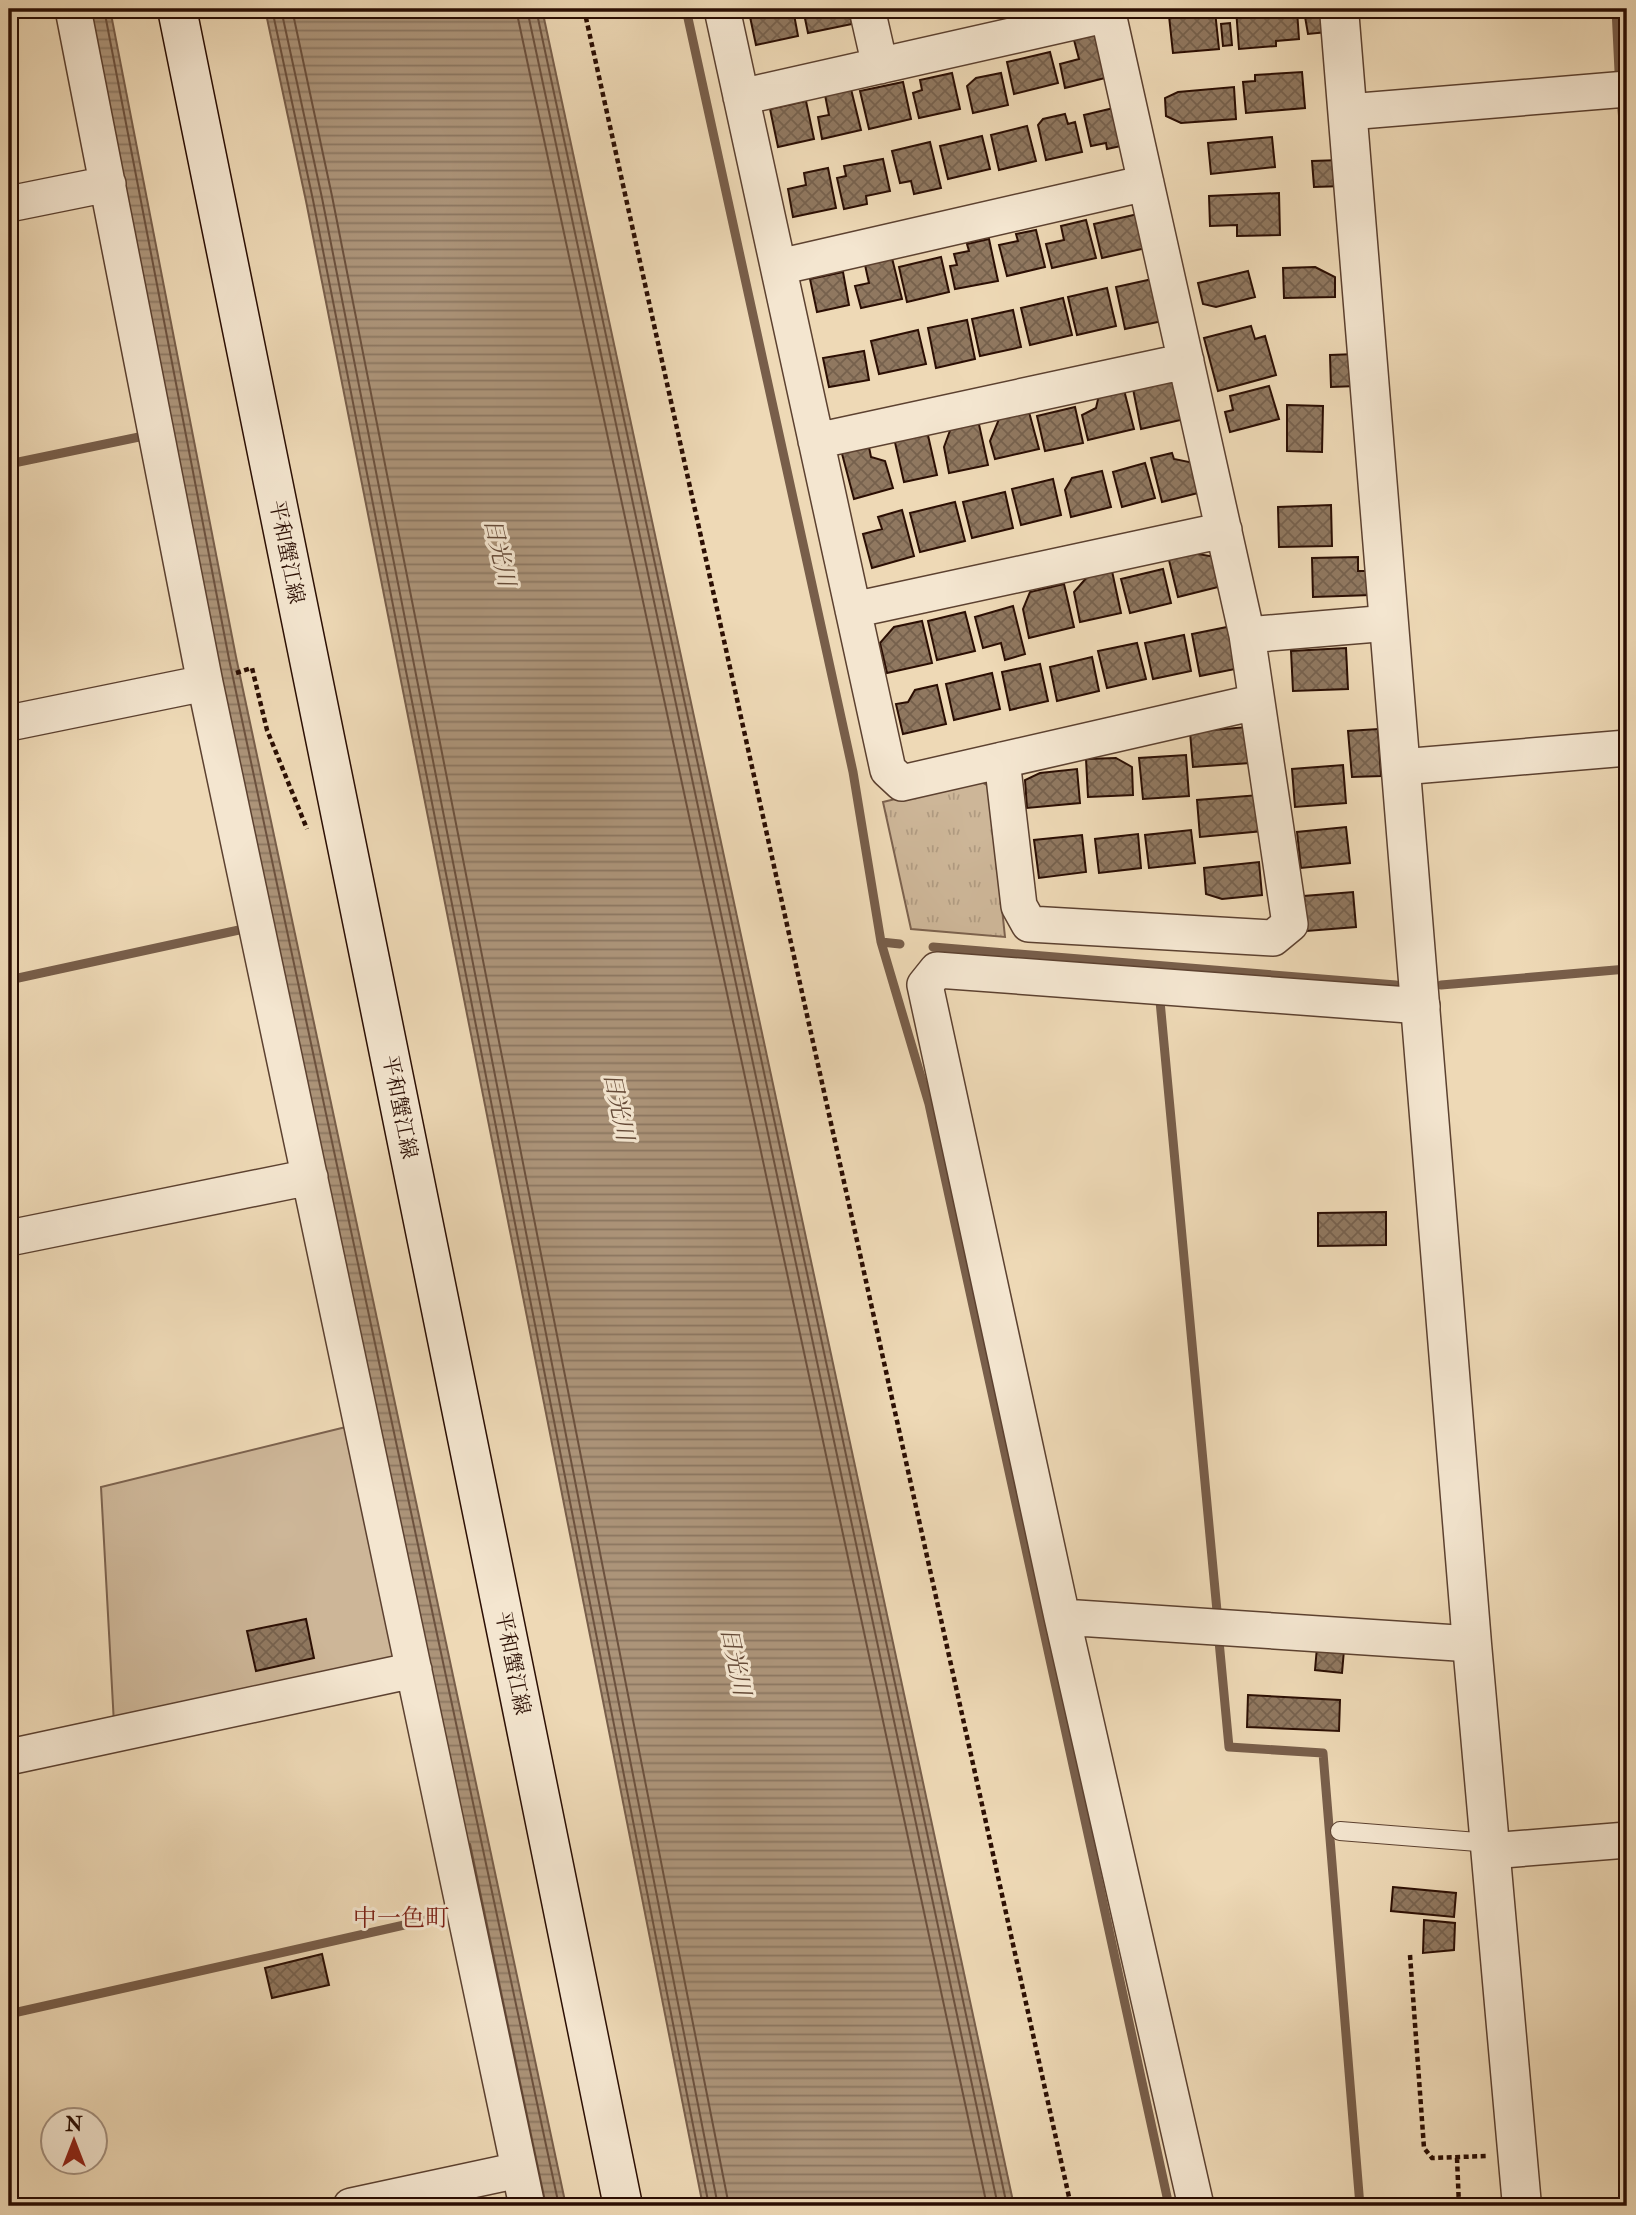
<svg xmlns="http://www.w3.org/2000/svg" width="1636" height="2215" font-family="'IM FELL Double Pica','Noto Serif JP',serif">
  <defs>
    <pattern id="park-tufts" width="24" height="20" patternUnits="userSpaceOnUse" patternTransform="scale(1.75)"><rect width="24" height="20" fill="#cdb698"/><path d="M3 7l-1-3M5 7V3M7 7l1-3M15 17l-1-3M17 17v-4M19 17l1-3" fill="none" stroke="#b09b81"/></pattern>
    <pattern id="water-rules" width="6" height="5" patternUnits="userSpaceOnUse" patternTransform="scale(1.75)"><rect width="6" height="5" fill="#ac9479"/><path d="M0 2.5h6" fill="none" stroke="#8c7761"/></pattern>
    <pattern id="building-cross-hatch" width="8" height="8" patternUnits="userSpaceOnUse" patternTransform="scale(1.75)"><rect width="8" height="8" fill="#907860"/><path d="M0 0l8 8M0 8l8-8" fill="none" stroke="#76614d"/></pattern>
  </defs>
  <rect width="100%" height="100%" fill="#eed9b6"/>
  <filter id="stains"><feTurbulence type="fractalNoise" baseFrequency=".00286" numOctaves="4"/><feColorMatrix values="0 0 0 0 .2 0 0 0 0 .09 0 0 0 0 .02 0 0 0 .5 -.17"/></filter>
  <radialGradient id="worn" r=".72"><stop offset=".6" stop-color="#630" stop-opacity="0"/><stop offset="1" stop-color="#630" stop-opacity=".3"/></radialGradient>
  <path fill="#cdb698" stroke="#7c624e" stroke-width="2" d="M 350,1426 L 398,1655 L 388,1667 L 114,1724 L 101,1487 Z"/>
  <path fill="url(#park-tufts)" stroke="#7c624e" stroke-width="2" d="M 976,779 L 989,786 L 1005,937 L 911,929 L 883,802 Z"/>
  <path fill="url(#water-rules)" stroke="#785e4a" stroke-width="2" d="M 85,9 L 110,9 L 236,657 L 566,2206 L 540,2206 L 223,715 Z
    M 265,9 L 542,9 L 1014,2206 L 703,2206 L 306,201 Z"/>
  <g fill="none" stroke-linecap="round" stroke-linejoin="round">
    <path stroke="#6c513e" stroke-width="2" d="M 104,9 L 229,659 L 559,2206
      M 272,9 L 313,200 L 709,2206
      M 281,9 L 322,198 L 718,2206
      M 292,9 L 332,196 L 729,2206
      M 516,9 L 987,2206
      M 527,9 L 998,2206
      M 536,9 L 1007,2206
      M 470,1844 L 546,2206"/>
    <path stroke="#785e4a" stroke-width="9" d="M 686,9 L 853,772 L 881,942 L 929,1104 L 1169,2206
      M 1616,9 L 1619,71
      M 1622,109 L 1627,178
      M 9,464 L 139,437
      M 881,942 L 900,944
      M 933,947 L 1396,985
      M 9,980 L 239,930
      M 1441,985 L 1627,969
      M 1160,1001 L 1217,1611
      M 1219,1641 L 1229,1747 L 1323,1753 L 1360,2206
      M 9,2014 L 453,1914"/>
  </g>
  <path fill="url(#building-cross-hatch)" stroke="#2b0e03" stroke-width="2" d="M 765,9 L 793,9 L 798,36 L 756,45 L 749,12 Z
    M 803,9 L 848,9 L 852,24 L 808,33 Z
    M 887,9 L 927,9 L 889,16 Z
    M 1236,9 L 1264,9 L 1264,13 L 1297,10 L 1299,39 L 1276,41 L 1276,46 L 1239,49 Z
    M 1324,9 L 1327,32 L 1308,34 L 1304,11 Z
    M 1215,11 L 1219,49 L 1173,53 L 1169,16 Z
    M 1230,23 L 1232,45 L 1223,46 L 1221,24 Z
    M 1098,34 L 1109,77 L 1065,88 L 1060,64 L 1079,59 L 1074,40 Z
    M 1050,52 L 1058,83 L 1014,94 L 1007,62 Z
    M 1302,72 L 1305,108 L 1246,113 L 1243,82 L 1255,81 L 1255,75 Z
    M 952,73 L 960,109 L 919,118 L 913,93 L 922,90 L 920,80 Z
    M 1001,73 L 1008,105 L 973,113 L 967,86 L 976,78 Z
    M 903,82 L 911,119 L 869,129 L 860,91 Z
    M 1234,87 L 1236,119 L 1181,123 L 1166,116 L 1165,98 L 1178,92 Z
    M 851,89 L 861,130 L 822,139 L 818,117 L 829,115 L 825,95 Z
    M 806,101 L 814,139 L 778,147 L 770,109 Z
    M 1122,106 L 1130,144 L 1107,149 L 1106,143 L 1091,146 L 1084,115 Z
    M 1065,114 L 1068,124 L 1075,122 L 1082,152 L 1046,160 L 1038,125 L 1043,119 Z
    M 1027,126 L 1036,161 L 999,170 L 991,135 Z
    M 982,136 L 990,169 L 948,179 L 940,146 Z
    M 1272,137 L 1275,167 L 1211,174 L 1208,143 Z
    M 930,142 L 941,188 L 914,194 L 911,181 L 900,183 L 892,151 Z
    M 883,159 L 890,191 L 866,196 L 867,204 L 844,209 L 837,178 L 846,176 L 844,166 Z
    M 1341,160 L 1343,186 L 1314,187 L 1312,161 Z
    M 828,168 L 836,208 L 793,217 L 788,189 L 806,185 L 804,173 Z
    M 1279,193 L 1280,235 L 1237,236 L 1237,225 L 1210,226 L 1209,196 Z
    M 1138,214 L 1146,248 L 1102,258 L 1094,224 Z
    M 1086,220 L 1096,258 L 1052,268 L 1046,244 L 1064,240 L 1061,226 Z
    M 1036,230 L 1045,267 L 1007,276 L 999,245 L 1018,241 L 1016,234 Z
    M 989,239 L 998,281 L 955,289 L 950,266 L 957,265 L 954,254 L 969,251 L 967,244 Z
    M 941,257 L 949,292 L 907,302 L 899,267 Z
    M 892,258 L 902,299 L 861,308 L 855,286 L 869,283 L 865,265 Z
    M 1315,267 L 1335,277 L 1335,297 L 1284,298 L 1283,268 Z
    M 1248,271 L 1255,297 L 1216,307 L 1203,304 L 1198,283 Z
    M 843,272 L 849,305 L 817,312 L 810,279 Z
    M 1157,278 L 1167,320 L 1125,329 L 1116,287 Z
    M 1107,288 L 1116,326 L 1077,335 L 1068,297 Z
    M 1063,298 L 1072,335 L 1030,345 L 1021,308 Z
    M 1013,310 L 1021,347 L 980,356 L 972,319 Z
    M 967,320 L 975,359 L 936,368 L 928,328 Z
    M 1251,326 L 1255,339 L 1265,336 L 1276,375 L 1218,391 L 1204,338 Z
    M 918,330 L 926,364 L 879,374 L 871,341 Z
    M 864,351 L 869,380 L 829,387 L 823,358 Z
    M 1356,354 L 1357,386 L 1331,387 L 1330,355 Z
    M 1176,379 L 1185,419 L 1141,429 L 1133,389 Z
    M 1269,386 L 1279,419 L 1230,432 L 1225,412 L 1233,410 L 1230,396 Z
    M 1124,390 L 1134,429 L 1088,440 L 1082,415 L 1096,408 L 1099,395 Z
    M 1287,405 L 1323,406 L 1322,452 L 1287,451 Z
    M 1075,407 L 1083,443 L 1045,451 L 1037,416 Z
    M 1029,412 L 1039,449 L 995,459 L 990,441 L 999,419 Z
    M 978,420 L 988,465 L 949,473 L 944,447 L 952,425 Z
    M 927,431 L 937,475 L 904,482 L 894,438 Z
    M 868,442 L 871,457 L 885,461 L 893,488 L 854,499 L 841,450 Z
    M 1172,453 L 1174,459 L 1194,463 L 1202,492 L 1162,502 L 1151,458 Z
    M 1145,463 L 1155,498 L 1122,507 L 1113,472 Z
    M 1102,471 L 1111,507 L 1071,517 L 1065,490 L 1072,478 Z
    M 1053,479 L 1061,515 L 1021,525 L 1012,489 Z
    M 1005,492 L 1013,528 L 972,538 L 963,502 Z
    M 955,502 L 965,541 L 920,552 L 910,513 Z
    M 1331,505 L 1332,546 L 1279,547 L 1278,507 Z
    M 902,510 L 914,556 L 872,568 L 863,534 L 882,529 L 878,517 Z
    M 1186,552 L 1216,557 L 1222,586 L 1178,597 L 1168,556 Z
    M 1358,557 L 1358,571 L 1371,571 L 1371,595 L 1313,597 L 1312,558 Z
    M 1163,569 L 1171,603 L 1130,613 L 1121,579 Z
    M 1112,571 L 1121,613 L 1080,622 L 1074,592 L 1088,576 Z
    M 1064,584 L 1074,627 L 1029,638 L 1023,609 L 1030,592 Z
    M 1013,606 L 1025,654 L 1005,660 L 1001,643 L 983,648 L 975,617 Z
    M 965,612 L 975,651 L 937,660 L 928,621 Z
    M 922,621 L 932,663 L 887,673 L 880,643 L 894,627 Z
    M 1232,626 L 1240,668 L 1200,676 L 1192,634 Z
    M 1184,635 L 1191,671 L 1153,679 L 1145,643 Z
    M 1137,643 L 1146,679 L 1107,688 L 1098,651 Z
    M 1346,648 L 1348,689 L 1293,691 L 1291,651 Z
    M 1092,657 L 1099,691 L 1057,701 L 1050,667 Z
    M 1040,664 L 1048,701 L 1010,710 L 1002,672 Z
    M 992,673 L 1000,709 L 954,720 L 946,684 Z
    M 937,685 L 946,724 L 903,734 L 896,704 L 908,702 L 915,690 Z
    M 1247,727 L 1250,763 L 1193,767 L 1190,732 Z
    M 1378,729 L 1381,776 L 1352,777 L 1348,731 Z
    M 1186,755 L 1189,796 L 1143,799 L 1139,758 Z
    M 1116,758 L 1132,767 L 1133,795 L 1088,797 L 1086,759 Z
    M 1343,765 L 1346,803 L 1295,807 L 1292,769 Z
    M 1077,769 L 1080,803 L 1027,808 L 1025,780 L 1040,773 Z
    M 1259,795 L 1263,831 L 1200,837 L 1197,800 Z
    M 1346,827 L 1350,863 L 1301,868 L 1297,832 Z
    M 1191,830 L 1195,863 L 1149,868 L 1145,835 Z
    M 1138,834 L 1141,868 L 1099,873 L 1095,839 Z
    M 1082,835 L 1086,872 L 1039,878 L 1034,840 Z
    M 1259,862 L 1262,895 L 1222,899 L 1206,894 L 1204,868 Z
    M 1353,892 L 1356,927 L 1307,931 L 1304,896 Z
    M 1386,1212 L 1386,1245 L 1318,1246 L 1318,1213 Z
    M 306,1619 L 314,1658 L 256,1671 L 247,1631 Z
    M 1317,1647 L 1344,1650 L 1342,1673 L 1315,1670 Z
    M 1248,1695 L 1340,1700 L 1339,1731 L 1247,1727 Z
    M 1393,1887 L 1456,1893 L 1454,1917 L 1391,1911 Z
    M 1424,1920 L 1455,1923 L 1454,1950 L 1423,1953 Z
    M 322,1954 L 329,1985 L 272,1998 L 265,1968 Z"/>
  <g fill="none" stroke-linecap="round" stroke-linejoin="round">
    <g stroke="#5c4130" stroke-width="20">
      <path id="service" d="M 1340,1831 L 1490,1843"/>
    </g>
    <g stroke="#5c4130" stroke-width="38">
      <path id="minor" d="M 73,9 L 205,683 L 527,2206
        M 722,9 L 888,770 L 902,783 L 1256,702
        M 867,9 L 880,66
        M 741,97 L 1109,14
        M 1348,112 L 1627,89
        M 9,204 L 108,184
        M 779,267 L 1146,183
        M 816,441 L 1186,361
        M 853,610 L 1224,530
        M 1247,635 L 1389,623
        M 9,723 L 205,683
        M 1002,760 L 1019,906 L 1029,924 L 1273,938 L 1290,924 L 1247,635 L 1107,9
        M 1401,767 L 1627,748
        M 9,1238 L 310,1177
        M 1062,1617 L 1472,1644
        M 9,1757 L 414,1670
        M 1490,1851 L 1627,1840
        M 351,2206 L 519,2170
        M 1196,2206 L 1062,1617 L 925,985 L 937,970 L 1422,1006"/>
    </g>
    <g stroke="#5c4130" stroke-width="41">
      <path id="tertiary" d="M 1339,9 L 1472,1644 L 1522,2206"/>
    </g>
    <g stroke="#2b0e03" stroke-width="41">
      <path id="secondary" d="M 177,9 L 623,2206"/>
    </g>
    <path stroke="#2b0e03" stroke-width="4.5" stroke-dasharray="5 3.5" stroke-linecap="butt" d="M 584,9 L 1071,2206
      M 236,673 L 252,668 L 267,730 L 307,829
      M 1410,1955 L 1424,2148 L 1432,2158 L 1486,2156
      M 1457,2158 L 1459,2206"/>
    <use href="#service" stroke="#f4e6d0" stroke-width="18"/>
    <use href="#minor" stroke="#f4e6d0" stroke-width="35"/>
    <use href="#tertiary" stroke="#f4e6d0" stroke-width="38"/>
    <use href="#secondary" stroke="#f4e6d0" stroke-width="38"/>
  </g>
  <g text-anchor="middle" stroke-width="6" stroke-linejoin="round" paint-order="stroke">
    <g font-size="21" fill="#2b0e03" stroke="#f4e6d0">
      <text transform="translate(287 552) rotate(79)" y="7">平和蟹江線</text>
      <text transform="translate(400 1107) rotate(79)" y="7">平和蟹江線</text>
      <text transform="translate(513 1663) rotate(79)" y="7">平和蟹江線</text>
    </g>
    <g font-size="23" font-style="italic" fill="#654a38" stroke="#f4e6d0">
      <text transform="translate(500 552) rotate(77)" y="8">日光川</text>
      <text transform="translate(619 1106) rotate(78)" y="8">日光川</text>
      <text transform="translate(736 1661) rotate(78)" y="8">日光川</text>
    </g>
    <g font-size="24" fill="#7a1f14" stroke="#f4e6d0">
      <text x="401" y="1926">中一色町</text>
    </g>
  </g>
  <rect width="1636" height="2215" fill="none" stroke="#eed9b6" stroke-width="35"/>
  <rect x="10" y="10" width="1615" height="2194" fill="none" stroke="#2b0e03" stroke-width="3.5"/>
  <rect x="18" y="18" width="1601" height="2180" fill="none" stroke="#2b0e03" stroke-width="2"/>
  <g transform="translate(74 2141)"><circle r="33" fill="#f4e6d0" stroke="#a4907e" stroke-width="2"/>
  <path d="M0-5L12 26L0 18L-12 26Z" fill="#8f2418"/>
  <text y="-10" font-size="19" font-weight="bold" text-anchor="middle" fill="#2b0e03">N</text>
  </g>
  <rect width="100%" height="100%" filter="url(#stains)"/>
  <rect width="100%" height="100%" fill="url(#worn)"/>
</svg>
